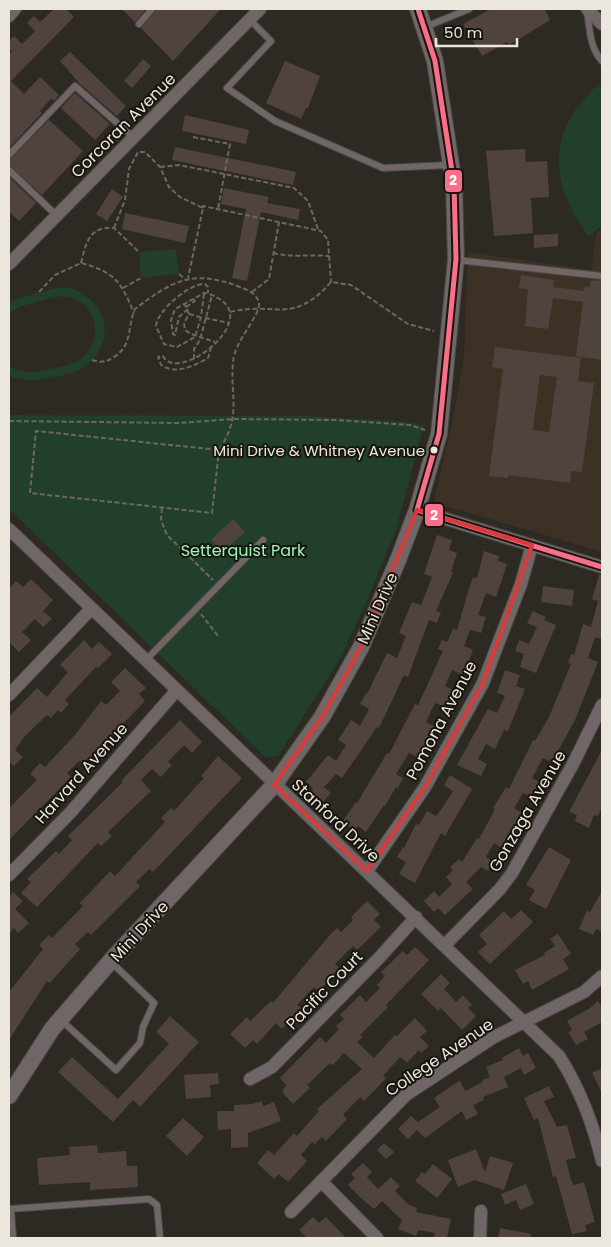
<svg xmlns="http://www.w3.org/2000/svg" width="611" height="1247" font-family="Poppins,sans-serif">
  <rect width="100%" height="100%" fill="#2d2a23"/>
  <path fill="#3d3024" d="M 597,231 L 602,231 L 602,552 L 439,504 L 435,500 L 435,495 L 451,429 L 464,356 L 468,252 L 591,270 Z"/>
  <path fill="#213f2a" d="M 598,84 L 602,89 L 602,226 L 589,236 C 558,198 546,151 577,107 C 583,99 591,92 598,84 Z
    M 176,249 L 179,274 L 141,278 L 139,252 Z
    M 65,287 C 107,296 120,342 83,368 C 76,373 63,375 54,377 C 37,381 25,382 9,376 L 9,365 C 19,375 36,372 49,369 C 58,367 70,365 78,361 C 105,344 99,302 67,297 C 57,295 46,299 37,302 C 27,305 16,306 9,314 L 9,302 L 13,300 L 52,289 Z
    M 9,415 L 307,416 L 398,421 L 424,425 L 396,530 L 362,612 L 337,664 L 278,756 L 265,757 L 9,509 Z"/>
  <path fill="#50433d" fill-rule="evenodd" d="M 54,9 L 66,9 L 74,17 L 11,81 L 24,94 L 40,77 L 59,95 L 54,101 L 51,99 L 40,111 L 42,113 L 9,148 L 9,55 L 12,51 L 9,48 L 9,41 L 14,36 L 22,44 L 35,31 L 27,23 L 34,16 L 40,22 Z
    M 122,9 L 146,9 L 135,22 Z
    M 157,9 L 221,9 L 173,61 L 141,28 Z
    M 491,9 L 545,9 L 550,20 L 509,45 L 507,42 L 482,56 L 463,24 Z
    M 70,52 L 126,106 L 117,116 L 81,85 L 60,61 Z
    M 143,59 L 151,66 L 132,88 L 124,81 Z
    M 285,61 L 320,76 L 308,108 L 306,108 L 301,119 L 266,103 Z
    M 75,93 L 110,124 L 95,140 L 61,108 Z
    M 185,115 L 249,130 L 246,144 L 182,131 Z
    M 49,120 L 83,151 L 42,195 L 9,165 L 9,160 Z
    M 175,147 L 296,172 L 293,185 L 172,160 Z
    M 525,149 L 526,162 L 547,161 L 549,197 L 531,198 L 533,233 L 494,236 L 486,151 Z
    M 9,177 L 36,203 L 19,221 L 9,211 Z
    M 224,188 L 269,197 L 267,203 L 300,209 L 298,220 L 261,212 L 247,281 L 232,278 L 246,209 L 221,204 Z
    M 112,189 L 123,197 L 107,221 L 96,214 Z
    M 125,213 L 189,226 L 185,243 L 122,229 Z
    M 558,234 L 558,246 L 534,248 L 534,235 Z
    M 521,275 L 554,280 L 553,287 L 584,291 L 585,286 L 590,287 L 591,280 L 602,281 L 602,360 L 576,356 L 583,302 L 553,298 L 548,329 L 525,326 L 528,289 L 519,288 Z
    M 495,347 L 581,358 L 578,381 L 594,383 L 582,472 L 571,471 L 570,483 L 508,475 L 508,478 L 489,476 L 503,369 L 492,367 ZM 540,375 L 557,377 L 549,432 L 533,430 Z
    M 233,519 L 245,532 L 223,552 L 211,540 Z
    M 437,535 L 452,540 L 449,550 L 457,553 L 451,572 L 453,573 L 436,611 L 441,613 L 437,623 L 429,620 L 408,677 L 404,675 L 379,728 L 377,727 L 342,778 L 336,774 L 324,787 L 331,793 L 322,803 L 309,792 L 313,788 L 306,782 L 328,755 L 336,761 L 346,745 L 338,740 L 351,720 L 360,726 L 369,709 L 360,704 L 366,693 L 367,694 L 387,653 L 397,658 L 406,636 L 399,633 L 412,602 L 421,605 L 432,577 L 424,574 Z
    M 484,551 L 499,556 L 498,561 L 507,564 L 496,597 L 486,593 L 478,615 L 486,617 L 481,633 L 470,630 L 464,646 L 473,650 L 469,661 L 462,675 L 452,670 L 445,686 L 453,690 L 445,708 L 436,703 L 433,707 L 426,722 L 434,726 L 430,737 L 417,757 L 409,753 L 396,774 L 403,778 L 398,788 L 396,787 L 385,806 L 384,805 L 366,832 L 358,826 L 355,830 L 342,822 L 356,802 L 357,803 L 387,753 L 389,754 L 415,704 L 418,705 L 443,651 L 438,649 L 442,640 L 447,642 L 453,629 L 457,630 L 467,595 L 473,577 L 477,578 Z
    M 599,575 L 602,575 L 602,639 L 595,637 L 588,658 L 598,662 L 575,720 L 552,762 L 543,758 L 532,778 L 539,782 L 531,797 L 523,793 L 514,808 L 522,813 L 502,848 L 494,843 L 486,857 L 493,862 L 488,871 L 481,867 L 466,882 L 473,889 L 445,915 L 438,908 L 434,912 L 424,901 L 434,891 L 439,897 L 452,884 L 446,877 L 453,870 L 450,867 L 459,859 L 462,862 L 477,838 L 479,839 L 495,809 L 493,808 L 506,787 L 509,789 L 533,740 L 535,741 L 549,717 L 571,664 L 568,663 L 571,654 L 574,655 L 583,624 L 591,627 L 598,601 L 592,599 Z
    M 31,579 L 53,600 L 43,611 L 52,619 L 43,627 L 35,619 L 22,632 L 31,640 L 19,652 L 9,642 L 9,589 L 16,581 L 23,587 Z
    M 543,586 L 574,590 L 572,606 L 541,602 Z
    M 533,611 L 546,617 L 544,620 L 556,625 L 536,673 L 520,667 L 524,654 L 515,651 L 519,640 L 529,644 L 537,627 L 527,623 Z
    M 84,640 L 92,649 L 99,642 L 112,654 L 98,668 L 96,667 L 65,700 L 69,704 L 61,713 L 58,710 L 51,718 L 47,715 L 24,737 L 15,750 L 23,757 L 14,766 L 9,761 L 9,717 L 37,688 L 47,697 L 68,672 L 60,665 Z
    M 125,668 L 146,688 L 139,694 L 145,701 L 83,765 L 79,761 L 67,773 L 71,777 L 9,840 L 9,808 L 37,780 L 30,774 L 40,763 L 45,767 L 75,735 L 101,701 L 106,705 L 120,691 L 111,682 Z
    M 505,670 L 520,675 L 516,686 L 525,689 L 508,731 L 504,730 L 495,749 L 486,744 L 478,759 L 487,764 L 481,776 L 457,765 L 488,709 L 497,713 L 505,696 L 497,693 Z
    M 180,720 L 202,742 L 192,753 L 184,745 L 168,762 L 172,765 L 161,777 L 152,769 L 141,780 L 151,791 L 108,832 L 112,836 L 101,846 L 98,843 L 37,907 L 21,893 L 31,882 L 27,879 L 56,851 L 59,854 L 72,840 L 68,836 L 123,782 L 121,781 Z
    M 602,750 L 602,807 L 598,816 L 594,815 L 589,828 L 575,821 L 577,815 L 569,812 Z
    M 218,756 L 242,778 L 153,872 L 149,869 L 136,882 L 140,886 L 91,935 L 88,932 L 75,944 L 80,949 L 50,983 L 47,981 L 9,1040 L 9,992 L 43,949 L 39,945 L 49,935 L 52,938 L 83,906 L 80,903 L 110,871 L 115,876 L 165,822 L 161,818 L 171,808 L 174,811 L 204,778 L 201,776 Z
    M 450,775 L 472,789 L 445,836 L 441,833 L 415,883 L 399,874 L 406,862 L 397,857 L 403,847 L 404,848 L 416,824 L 419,825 L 427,811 L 436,816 L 443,807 L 453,791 L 444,785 Z
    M 549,847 L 571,860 L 546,909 L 529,900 L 535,890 L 526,885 Z
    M 602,891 L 602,932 L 596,929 L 593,935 L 579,929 L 587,910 L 590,912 Z
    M 13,892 L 23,901 L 15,909 L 29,923 L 18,933 L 14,928 L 9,934 L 9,897 Z
    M 367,901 L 380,914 L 374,920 L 381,927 L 357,950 L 353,946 L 335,964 L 340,969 L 319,991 L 314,987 L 297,1005 L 301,1008 L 282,1029 L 276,1023 L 257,1044 L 253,1040 L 245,1048 L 230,1034 L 247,1017 L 250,1021 L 271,1001 L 273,1003 L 329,936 L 337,928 L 341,932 L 353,920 L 351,917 Z
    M 521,910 L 533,922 L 490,964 L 478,952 L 487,944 L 479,935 L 504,911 L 511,919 Z
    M 558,934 L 571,954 L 563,959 L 569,969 L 532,990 L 528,981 L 523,984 L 515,970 L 545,955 L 544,953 L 555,946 L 550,939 Z
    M 415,947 L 429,960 L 386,1005 L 388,1007 L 360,1035 L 363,1037 L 357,1042 L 374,1058 L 395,1035 L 397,1036 L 415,1018 L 427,1031 L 420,1037 L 429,1046 L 421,1053 L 419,1050 L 407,1063 L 400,1057 L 383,1076 L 386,1078 L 373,1092 L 364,1101 L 360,1097 L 343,1115 L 347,1119 L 326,1141 L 322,1137 L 315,1144 L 312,1142 L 301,1155 L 307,1161 L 288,1182 L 279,1174 L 274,1179 L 257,1163 L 268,1150 L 274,1155 L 294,1133 L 297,1136 L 319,1111 L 317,1109 L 362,1069 L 344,1053 L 333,1065 L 330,1063 L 307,1085 L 310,1088 L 293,1104 L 282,1092 L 286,1085 L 280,1078 L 320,1037 L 326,1043 L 339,1029 L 336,1026 L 344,1019 L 340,1015 L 360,995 L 366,1002 L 380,988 L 377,985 L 385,976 L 381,972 L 403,951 L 407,955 Z
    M 441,974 L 450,983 L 444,989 L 456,1002 L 463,995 L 472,1005 L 468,1008 L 476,1016 L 462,1030 L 441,1008 L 438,1011 L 421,994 Z
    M 598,1001 L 602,1007 L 602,1022 L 584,1032 L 588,1039 L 576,1045 L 568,1032 L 572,1030 L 567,1021 L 590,1008 Z
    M 170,1016 L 199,1042 L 140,1107 L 133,1100 L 113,1122 L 58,1072 L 72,1057 L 118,1099 L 169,1044 L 156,1032 Z
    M 519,1048 L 523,1056 L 528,1053 L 536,1068 L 524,1075 L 521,1068 L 504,1077 L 508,1087 L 483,1097 L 484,1100 L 473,1105 L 478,1114 L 466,1120 L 462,1111 L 425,1138 L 417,1130 L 408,1139 L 398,1129 L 411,1116 L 418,1122 L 440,1107 L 434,1098 L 453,1085 L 460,1081 L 465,1091 L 483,1082 L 482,1080 L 490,1077 L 486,1067 L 503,1060 L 502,1058 Z
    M 602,1068 L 602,1093 L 592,1073 Z
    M 218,1073 L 219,1084 L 210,1085 L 211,1097 L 186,1099 L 184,1075 Z
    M 549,1086 L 554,1097 L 544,1101 L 557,1127 L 567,1125 L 576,1158 L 566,1160 L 571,1180 L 574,1185 L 584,1182 L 595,1222 L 585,1225 L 587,1231 L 572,1234 L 556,1176 L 553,1177 L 538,1118 L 534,1120 L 524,1098 Z
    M 262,1101 L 263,1106 L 274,1102 L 281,1121 L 248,1133 L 248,1147 L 231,1148 L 231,1129 L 218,1130 L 217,1111 L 234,1111 L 234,1105 L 252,1104 Z
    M 183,1118 L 204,1137 L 187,1156 L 166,1136 Z
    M 384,1143 L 394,1152 L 386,1159 L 377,1150 Z
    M 97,1145 L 98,1153 L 126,1151 L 127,1166 L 137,1166 L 138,1187 L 90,1190 L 90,1182 L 39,1185 L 37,1158 L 70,1155 L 69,1147 Z
    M 476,1149 L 485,1172 L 490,1156 L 513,1163 L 504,1190 L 475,1180 L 458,1187 L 448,1160 Z
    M 363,1163 L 372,1172 L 367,1177 L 378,1189 L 391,1177 L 400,1186 L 395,1191 L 409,1205 L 417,1208 L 416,1212 L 451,1219 L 447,1238 L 434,1238 L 435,1233 L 418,1230 L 416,1236 L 398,1229 L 402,1220 L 382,1201 L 374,1209 L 361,1198 L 348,1185 L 355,1178 L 351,1174 Z
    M 433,1164 L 452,1179 L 437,1198 L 415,1181 L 422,1172 L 425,1174 Z
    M 526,1184 L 534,1204 L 520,1210 L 516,1200 L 505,1205 L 501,1194 Z
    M 313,1217 L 319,1223 L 326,1217 L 346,1238 L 307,1238 L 299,1230 Z
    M 500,1228 L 531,1234 L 531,1238 L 498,1238 Z"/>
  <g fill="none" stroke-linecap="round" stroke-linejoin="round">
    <g stroke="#4b4742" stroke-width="8">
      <path id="service" d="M 587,11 C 590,28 589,47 602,61
        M 249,19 L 271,41 L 227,88 L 275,121 L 383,168 L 449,165
        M 139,24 L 152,9
        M 425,27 L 469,9
        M 9,155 L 75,86 L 134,138
        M 9,170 L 57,216
        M 457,260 L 602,276
        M 145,661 L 263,540
        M 61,1020 L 116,1070 L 140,1043 L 143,1027 L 154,1003 L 111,962
        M 9,1209 L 149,1199 L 157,1205 L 160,1238
        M 11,1210 L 13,1238"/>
    </g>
    <g stroke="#4b4742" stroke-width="14">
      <path id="minor" d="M 587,9 L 602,24
        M 9,16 L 15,9
        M 9,264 L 260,9
        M 417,510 L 602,567
        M 9,529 L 559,1056 C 580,1089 593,1123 602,1161
        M 9,695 L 91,609
        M 367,871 L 425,787 L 483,683 L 521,584 L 532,545
        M 9,875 L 70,813 L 176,691
        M 445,945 L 500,889 L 512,873 L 574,762 L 602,705
        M 250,1079 L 272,1067 L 379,958 L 416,917
        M 321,1181 L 377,1238
        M 291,1212 L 406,1095 L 494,1037 L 584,992 L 602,976
        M 480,1238 L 481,1211"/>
    </g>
    <g stroke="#4b4742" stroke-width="18">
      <path id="tertiary" d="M 9,1096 L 52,1029 L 115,956 L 274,785 L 322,717 L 361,647 L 398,560 L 417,510 L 439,434 L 456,259 L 454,184 L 435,61 L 418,9"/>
    </g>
    <path stroke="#6e6664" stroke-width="2" stroke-dasharray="5 2.5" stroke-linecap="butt" d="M 193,137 L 230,144 L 218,209
      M 160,167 L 179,165 L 294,188 L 308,201 L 318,229
      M 203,208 L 203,206 L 321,231 L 328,240 L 331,282
      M 114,228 L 125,200 L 129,169 L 138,152 L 145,152 L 160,167 L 169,187 L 180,197 L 203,208 L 188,278
      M 273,253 C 292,258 310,254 329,256
      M 81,263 C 86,243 89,226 114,228 L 139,252
      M 179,274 L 185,279
      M 123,288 L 141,278
      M 39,292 L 55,275 L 81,263 C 115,272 121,282 134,313
      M 252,292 L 269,279 L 279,222
      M 204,294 L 201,317 L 195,337 L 177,347 L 164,344 L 156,326 C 157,311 189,283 205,284 L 208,287 L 208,293
      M 184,303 L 189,314 L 184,323 L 185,330 L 191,334 L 215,342
      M 186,307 L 195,301 L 193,298
      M 188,309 L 179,317 L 175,335 L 173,334 L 171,320 L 175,309 L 204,293 C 210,293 216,297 221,300 C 257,324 177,384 163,356 L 158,357 L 161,365 C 176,375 194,366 208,358 L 211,348
      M 230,312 C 275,301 292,326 331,282 L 351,285 L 408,324 L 434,331
      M 189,314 L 200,317
      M 205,318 L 230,323
      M 194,359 L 194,349 L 200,340 L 212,295
      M 92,360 C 100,363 107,362 114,357 C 133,345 127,327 135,309 C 173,280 193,269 240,287 C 248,290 258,294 259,304 C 260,316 234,342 233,362 C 230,400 242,415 219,450 L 36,431 L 30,493 L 212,513 L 219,450
      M 9,421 L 179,423 L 234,419 L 335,420 L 410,425 L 425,430
      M 162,508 L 161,520 L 167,535 L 213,580
      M 201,614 L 218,636"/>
    <use href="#service" stroke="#716667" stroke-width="6"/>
    <use href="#minor" stroke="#716667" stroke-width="12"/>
    <use href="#tertiary" stroke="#716667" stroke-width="16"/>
    <g stroke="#17150e" stroke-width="9">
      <path id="bus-1" d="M 418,9 L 435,61 L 454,184 L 456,259 L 439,434 L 417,510 L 602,567"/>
    </g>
    <use href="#bus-1" stroke="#fb6d88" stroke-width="5"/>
  </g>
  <path fill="none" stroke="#d83b3a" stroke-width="4" stroke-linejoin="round" d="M 417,510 L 532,545 L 483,683 L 425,787 L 367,871 L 274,785 L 322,717 L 361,647 Z"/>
  <circle fill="#ebe7de" stroke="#17150e" stroke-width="2" cx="434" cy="450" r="4.5"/>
  <g text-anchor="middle" stroke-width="4" stroke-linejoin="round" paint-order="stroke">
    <g font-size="15" fill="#ebe7de" stroke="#17150e" text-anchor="end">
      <text x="425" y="456">Mini Drive &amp; Whitney Avenue</text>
    </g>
    <g font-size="16" fill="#ebe7de" stroke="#17150e">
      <text transform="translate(123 125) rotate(-45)" y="6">Corcoran Avenue</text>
      <text transform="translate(377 608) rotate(-66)" y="6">Mini Drive</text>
      <text transform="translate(441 720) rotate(-62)" y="6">Pomona Avenue</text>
      <text transform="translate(81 773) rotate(-48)" y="6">Harvard Avenue</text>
      <text transform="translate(527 811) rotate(-60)" y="6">Gonzaga Avenue</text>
      <text transform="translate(336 820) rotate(43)" y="6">Stanford Drive</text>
      <text transform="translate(139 931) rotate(-47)" y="6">Mini Drive</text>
      <text transform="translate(324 990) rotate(-46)" y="6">Pacific Court</text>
      <text transform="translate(439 1057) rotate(-34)" y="6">College Avenue</text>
    </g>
    <g font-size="16" fill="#9bf6ba" stroke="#17150e">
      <text x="243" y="556">Setterquist Park</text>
    </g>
  </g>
  <g stroke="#17150e" stroke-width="2">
    <rect x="444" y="169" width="19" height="24" rx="5" fill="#fb6d88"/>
    <rect x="424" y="503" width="20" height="24" rx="5" fill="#fb6d88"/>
  </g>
  <g font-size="14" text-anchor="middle" font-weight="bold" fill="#fff">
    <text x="453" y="185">2</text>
    <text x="434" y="520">2</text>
  </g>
  <rect width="611" height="1247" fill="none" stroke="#ebe7de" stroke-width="20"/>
  <path d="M436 38v8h81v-8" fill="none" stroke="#ebe7de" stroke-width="2.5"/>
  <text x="444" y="38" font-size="15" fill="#ebe7de" stroke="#17150e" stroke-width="4" paint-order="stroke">50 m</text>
</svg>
